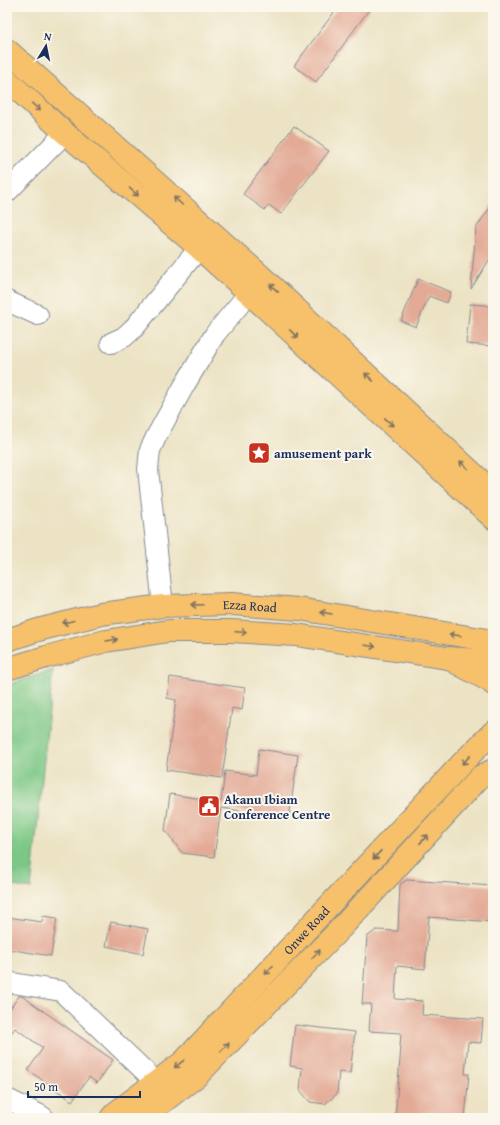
<svg xmlns="http://www.w3.org/2000/svg" width="500" height="1125" font-family="'Gentium Book Plus',serif">
  <rect width="100%" height="100%" fill="#fbf7ec"/>
  <filter id="ink" filterUnits="userSpaceOnUse"><feTurbulence type="fractalNoise" baseFrequency=".025" numOctaves="2"/><feDisplacementMap in="SourceGraphic" scale="8" xChannelSelector="R" yChannelSelector="G"/><feConvolveMatrix kernelMatrix="1 2 1 2 8 2 1 2 1" color-interpolation-filters="sRGB"/></filter>
  <filter id="wash" filterUnits="userSpaceOnUse"><feTurbulence type="fractalNoise" baseFrequency=".012" numOctaves="4" result="noise"/><feDisplacementMap in="SourceGraphic" scale="16" xChannelSelector="R" yChannelSelector="G"/><feGaussianBlur stdDeviation="0.9" result="paint"/><feColorMatrix in="noise" values="0 0 0 0 0 0 0 0 0 0 0 0 0 0 0 0 0 1.4 0 .05"/><feComposite in="paint" operator="in"/></filter>
  <g filter="url(#wash)">
    <rect width="100%" height="100%" fill="#ece3c4"/>
    <path fill="#7cc785" stroke="#4c7b72" d="M 53,670 L 31,889 L 7,885 L 7,685 Z"/>
    <g id="blocks">
      <path fill="#e3aa96" d="M 338,7 L 371,7 L 316,82 L 294,66 Z
        M 294,126 L 329,151 L 281,214 L 269,205 L 265,210 L 243,194 Z
        M 493,203 L 493,254 L 471,289 L 476,228 Z
        M 418,279 L 451,292 L 447,303 L 429,296 L 416,327 L 401,321 Z
        M 470,304 L 486,305 L 493,308 L 493,346 L 466,344 Z
        M 170,677 L 245,688 L 242,710 L 232,708 L 222,778 L 166,770 L 176,700 L 167,698 Z
        M 259,749 L 298,755 L 289,818 L 221,808 L 214,857 L 182,853 L 165,830 L 170,794 L 221,802 L 225,771 L 256,775 Z
        M 407,880 L 493,886 L 493,922 L 429,917 L 425,969 L 397,966 L 395,999 L 423,1001 L 422,1015 L 483,1019 L 481,1043 L 468,1042 L 465,1074 L 469,1074 L 465,1118 L 395,1118 L 401,1047 L 400,1047 L 401,1033 L 369,1031 L 371,1004 L 362,1004 L 367,937 L 376,930 L 398,931 L 400,884 Z
        M 43,916 L 57,918 L 51,956 L 7,949 L 7,917 L 42,922 Z
        M 111,922 L 148,929 L 143,954 L 106,946 Z
        M 19,996 L 22,996 L 113,1060 L 97,1083 L 89,1077 L 72,1101 L 28,1070 L 43,1048 L 15,1028 L 7,1039 L 7,1013 Z
        M 295,1025 L 355,1032 L 350,1073 L 339,1072 L 337,1094 L 325,1104 L 310,1102 L 300,1090 L 302,1068 L 290,1066 Z"/>
    </g>
  </g>
  <g filter="url(#ink)">
    <use href="#blocks" fill-opacity="0" stroke="#848991" stroke-width="1"/>
    <g fill="none" stroke-linecap="round" stroke-linejoin="round">
      <g stroke="#848991" stroke-width="22">
        <path id="minor" d="M 7,192 L 65,133
          M 7,301 L 38,315
          M 111,343 L 124,337 L 134,328 L 199,248
          M 163,606 L 148,469 L 150,450 L 157,435 L 184,386 L 215,334 L 249,293
          M 7,982 L 61,991 L 156,1082
          M 7,1099 L 40,1115 L 44,1118"/>
      </g>
      <g stroke="#848991" stroke-width="24">
        <g id="major">
          <path d="M 7,50 L 261,276 L 493,492"/>
          <path d="M 7,80 L 65,133 L 199,248 L 249,293 L 493,518"/>
          <path id="s1" d="M 7,640 L 38,630 L 101,614 L 163,606 L 232,604 L 299,609 L 493,641"/>
          <path d="M 453,661 L 490,681 L 493,684"/>
          <path d="M 7,669 L 46,657 L 106,641 L 168,631 L 231,631 L 296,635 L 447,658 L 493,661"/>
          <path id="s2" d="M 111,1118 L 115,1113 L 184,1061 L 463,762 L 493,732"/>
          <path d="M 142,1118 L 197,1076 L 341,928 L 481,776 L 493,770"/>
        </g>
      </g>
      <use href="#minor" stroke="#fff" stroke-width="20"/>
      <use href="#major" stroke="#f6c16b" stroke-width="22"/>
    </g>
    <defs><path id="oneway-shaft" d="M-6 0H5M1.5-3L5.5 0L1.5 3" fill="none" stroke-width="1.6" stroke-linecap="round" stroke-linejoin="round"/></defs>
    <g stroke="#7e7164">
      <use href="#oneway-shaft" transform="translate(36 107) rotate(42)"/>
      <use href="#oneway-shaft" transform="translate(134 192) rotate(41)"/>
      <use href="#oneway-shaft" transform="translate(178 201) rotate(-138)"/>
      <use href="#oneway-shaft" transform="translate(274 288) rotate(-137)"/>
      <use href="#oneway-shaft" transform="translate(294 334) rotate(43)"/>
      <use href="#oneway-shaft" transform="translate(369 377) rotate(-137)"/>
      <use href="#oneway-shaft" transform="translate(389 422) rotate(43)"/>
      <use href="#oneway-shaft" transform="translate(464 465) rotate(-137)"/>
      <use href="#oneway-shaft" transform="translate(197 605) rotate(178)"/>
      <use href="#oneway-shaft" transform="translate(326 613) rotate(-170)"/>
      <use href="#oneway-shaft" transform="translate(68 622) rotate(166)"/>
      <use href="#oneway-shaft" transform="translate(241 632) rotate(3)"/>
      <use href="#oneway-shaft" transform="translate(455 635) rotate(-170)"/>
      <use href="#oneway-shaft" transform="translate(112 640) rotate(-9)"/>
      <use href="#oneway-shaft" transform="translate(370 646) rotate(9)"/>
      <use href="#oneway-shaft" transform="translate(466 760) rotate(134)"/>
      <use href="#oneway-shaft" transform="translate(424 839) rotate(-47)"/>
      <use href="#oneway-shaft" transform="translate(377 855) rotate(133)"/>
      <use href="#oneway-shaft" transform="translate(316 954) rotate(-46)"/>
      <use href="#oneway-shaft" transform="translate(269 970) rotate(133)"/>
      <use href="#oneway-shaft" transform="translate(225 1047) rotate(-46)"/>
      <use href="#oneway-shaft" transform="translate(179 1064) rotate(142)"/>
    </g>
  </g>
  <defs>
    <g id="sight-square" transform="scale(1.15)"><rect x="-9" y="-9" width="18" height="18" rx="4" fill="#c8321e" stroke="#fbf7ec"/><path d="M0-6L1.8-2.2L6-1.7L2.9 1.2L3.7 5.4L0 3.3L-3.7 5.4L-2.9 1.2L-6-1.7L-1.8-2.2Z" fill="#fff"/></g>
    <g id="civic-square" transform="scale(1.15)"><rect x="-9" y="-9" width="18" height="18" rx="4" fill="#c8321e" stroke="#fbf7ec"/><path d="M-.6-6.5H3V-4.5H.6V-3L4-1V1h2V6H-6V1h2V-1L-.6-3ZM-1.2 2.5V6h2.4V2.5Z" fill="#fff"/></g>
  </defs>
  <g fill-rule="evenodd">
    <use href="#sight-square" x="259" y="453"/>
    <use href="#civic-square" x="209" y="806"/>
  </g>
  <g text-anchor="middle" stroke-width="4" stroke-linejoin="round" paint-order="stroke">
    <g font-size="13" font-weight="bold" fill="#1b2f5e" stroke="#fbf7ec" text-anchor="start">
      <text x="274" y="458">amusement park</text>
      <text x="224" y="804">Akanu Ibiam<tspan x="224" dy="15">Conference Centre</tspan></text>
    </g>
    <g font-size="13" fill="#1b2f5e" stroke="#fbf7ec">
      <text dy="5" stroke="none"><textPath href="#s1" startOffset="247">Ezza Road</textPath></text>
      <text dy="5" stroke="none"><textPath href="#s2" startOffset="272">Onwe Road</textPath></text>
    </g>
  </g>
  <rect width="500" height="1125" fill="none" stroke="#fbf7ec" stroke-width="24"/>
  <g transform="translate(46 46) rotate(10)" stroke="#fbf7ec" stroke-width="3" paint-order="stroke">
  <path d="M0-3L7 15L0 10L-7 15Z" fill="#1b2f5e"/>
  <text y="-6" font-size="11" font-weight="bold" text-anchor="middle" fill="#1b2f5e">N</text>
  </g>
  <path d="M28 1091v6h112v-6" fill="none" stroke="#1b2f5e" stroke-width="2"/>
  <text x="34" y="1091" font-size="12" fill="#1b2f5e" stroke="#fbf7ec" stroke-width="3" paint-order="stroke">50 m</text>
</svg>
